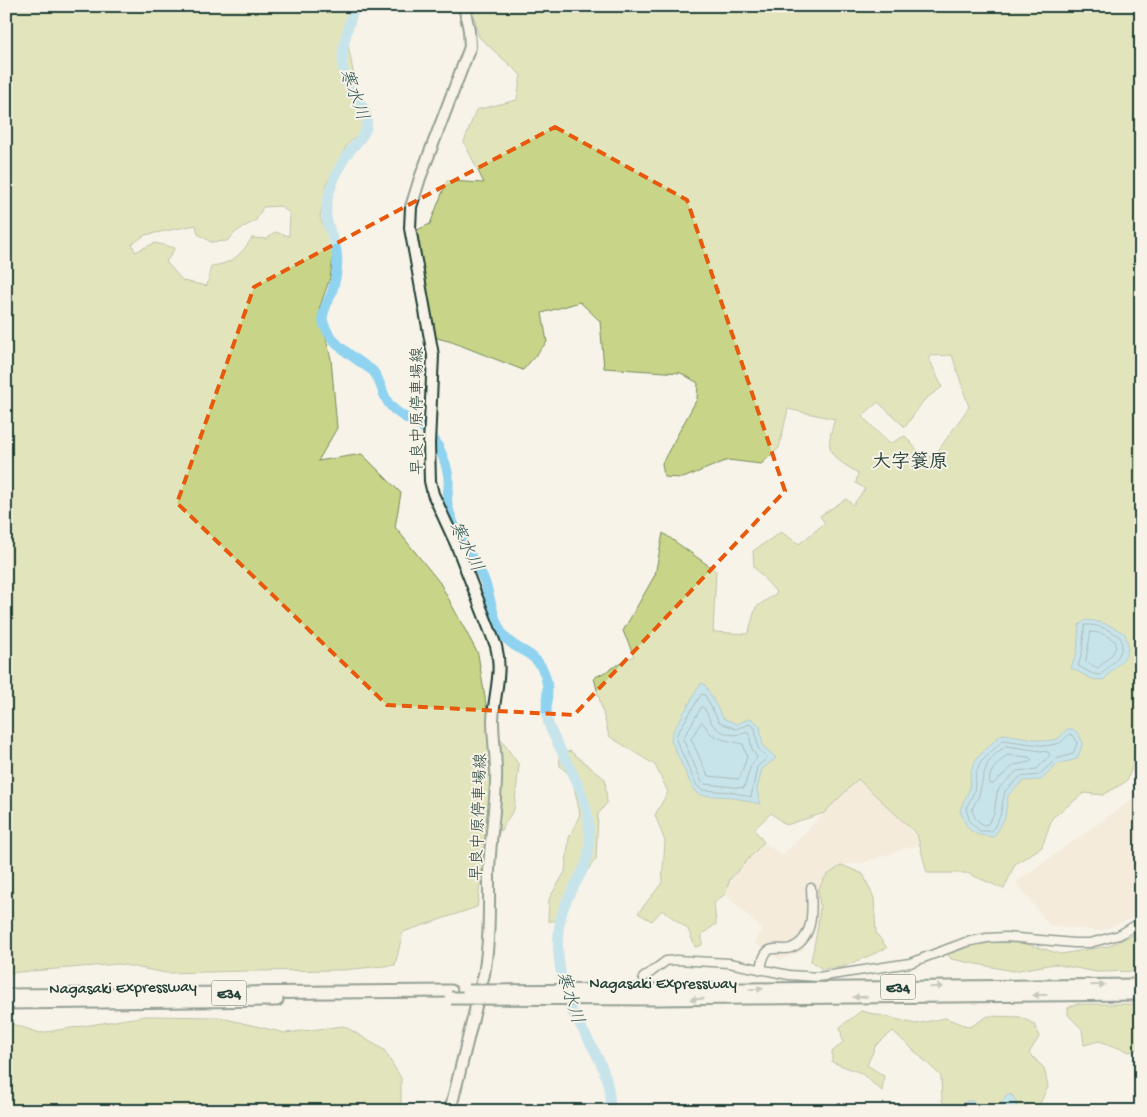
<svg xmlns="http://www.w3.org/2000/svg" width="1147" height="1117" font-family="'Gochi Hand','Klee One',sans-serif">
  <rect width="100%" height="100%" fill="#f7f3e8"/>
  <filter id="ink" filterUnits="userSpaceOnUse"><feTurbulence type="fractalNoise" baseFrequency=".02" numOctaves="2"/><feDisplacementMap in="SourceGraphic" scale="10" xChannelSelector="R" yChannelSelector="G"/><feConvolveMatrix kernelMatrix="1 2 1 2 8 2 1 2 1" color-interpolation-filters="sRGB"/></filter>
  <g filter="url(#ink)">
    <path fill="#efe2cd" d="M 858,778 L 917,834 L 919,844 L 865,862 L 842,865 L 826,876 L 818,890 L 820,907 L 818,926 L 802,951 L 780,960 L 754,943 L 763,930 L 725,894 L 730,879 L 764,842 L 782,856 Z
      M 1140,794 L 1141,911 L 1130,919 L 1100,931 L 1049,925 L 1016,882 Z"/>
    <path fill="#c8d588" stroke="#74895e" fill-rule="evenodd" d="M 6,6 L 360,6 L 347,39 L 355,82 L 347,91 L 363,111 L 362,131 L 347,145 L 327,183 L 320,217 L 334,251 L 330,278 L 319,309 L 331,359 L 337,428 L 318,461 L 362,454 L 401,493 L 395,527 L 440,583 L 478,654 L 489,723 L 519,765 L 514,809 L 484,857 L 477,907 L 403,932 L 395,965 L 342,970 L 247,971 L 166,973 L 119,964 L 6,973 ZM 280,206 L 290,213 L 289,236 L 275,232 L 267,239 L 252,238 C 241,255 232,264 211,266 L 207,286 L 183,281 L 166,262 L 175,248 L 155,243 L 135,252 L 132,244 L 145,235 L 196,225 L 198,234 L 211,242 L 227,241 L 237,231 L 256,220 L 263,207 Z
      M 472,6 L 1141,6 L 1141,764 L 1135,759 L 1127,781 L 1103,795 L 1084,793 L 1052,818 L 1042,847 L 1015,864 L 1004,889 L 967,873 L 927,873 L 917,834 L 858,779 L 824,813 L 786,825 L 771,813 L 754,829 L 764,842 L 730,879 L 725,894 L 714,903 L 716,924 L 702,934 L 702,945 L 695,947 L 688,929 L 662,910 L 652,921 L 638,913 L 662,883 L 665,841 L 655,815 L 668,792 L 655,765 L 609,736 L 594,678 L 634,656 L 623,631 L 655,575 L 663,533 L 716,571 L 713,632 L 748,634 L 756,607 L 777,593 L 754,567 L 753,551 L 781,532 L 799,544 L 825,523 L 820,516 L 846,499 L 853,505 L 865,489 L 856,483 L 858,473 C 829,455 824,453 835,419 L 788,409 L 779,448 L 761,464 L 728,460 L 683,478 L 664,477 L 662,463 L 697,399 L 698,383 L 681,373 L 604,368 L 600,321 L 580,302 L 542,313 L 547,342 L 523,370 L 452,342 L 433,337 L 413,232 L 430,224 L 447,181 L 484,183 L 464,142 L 476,110 L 517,100 L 521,75 L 479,37 ZM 952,355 L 969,407 L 933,458 L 917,450 L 905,436 L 889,444 L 862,416 L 878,402 L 905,427 L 924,400 L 942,387 L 928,356 Z
      M 570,751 L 605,779 L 607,803 L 598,814 L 596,859 L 561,905 L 556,921 L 548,921 L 549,899 L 565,872 L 569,838 L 580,814 L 572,777 L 560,766 L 559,755 Z
      M 842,865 L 863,874 L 874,898 L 876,933 L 887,948 L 843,967 L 822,969 L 811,961 L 818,926 L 820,907 L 818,890 L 826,876 Z
      M 1141,931 L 1141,971 L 1097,972 L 1054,964 L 1013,971 L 951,959 L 948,954 L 984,942 L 1023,943 L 1061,954 L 1109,946 Z
      M 1076,1004 L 1141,1004 L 1141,1047 L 1130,1052 L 1099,1041 L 1084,1045 L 1082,1029 L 1068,1015 L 1068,1008 Z
      M 861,1011 L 916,1024 L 945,1018 L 970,1027 L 988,1016 L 1020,1017 L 1034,1024 L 1039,1037 L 1029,1053 L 1044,1068 L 1048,1087 L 1036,1111 L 1017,1111 L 1016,1102 L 1012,1095 L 1007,1095 L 1000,1105 L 986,1110 L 972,1101 L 963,1111 L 951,1111 L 942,1101 L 941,1076 L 893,1031 L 876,1045 L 867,1065 L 884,1076 L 882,1091 L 861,1073 L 832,1062 L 832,1052 L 843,1042 L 840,1027 Z
      M 146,1016 L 217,1017 L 285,1033 L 344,1026 L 384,1050 L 401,1078 L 401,1106 L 397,1111 L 6,1111 L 6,1022 L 40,1033 Z"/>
    <path fill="#8fd3f0" stroke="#6297a5" d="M 1086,620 C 1101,621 1112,626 1125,634 C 1126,638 1128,643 1128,646 C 1128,660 1111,670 1104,680 L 1092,679 L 1071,668 L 1077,652 L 1079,625 Z
      M 701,683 L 705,685 L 723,718 L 737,724 L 751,718 L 760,726 L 763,746 L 776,758 L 762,769 L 757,789 L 760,804 L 731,797 L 699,795 L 693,789 L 671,741 L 672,733 Z
      M 1067,729 L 1073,729 L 1078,733 L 1083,743 L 1077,759 L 1058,764 L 1041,780 L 1023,781 L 1008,795 L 1005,818 L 994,837 C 971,835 968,832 960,810 L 969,790 L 971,771 L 976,759 L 1000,735 L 1004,734 L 1046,741 L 1058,739 Z
      M 1006,1095 L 1012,1095 L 1016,1102 L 1017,1111 L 963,1110 L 966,1101 L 972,1101 L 986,1110 L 1000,1105 Z"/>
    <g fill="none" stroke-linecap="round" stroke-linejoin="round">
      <path stroke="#4c797f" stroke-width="1" d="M 1085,625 C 1098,624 1111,630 1121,638 C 1125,656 1112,662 1101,675 L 1093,674 L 1078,666 L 1082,653 Z
        M 1091,632 C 1100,632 1108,636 1115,641 C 1119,653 1105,660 1098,668 L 1086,662 Z
        M 702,694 L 705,695 L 719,722 L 736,729 L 749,724 L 755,728 L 758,748 L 767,758 L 757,767 L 751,797 L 731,792 L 702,790 L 697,786 L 676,740 L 677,734 Z
        M 702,707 L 704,708 C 708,714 710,723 715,727 C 724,735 737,737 747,732 L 749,734 L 752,749 L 757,758 L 751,765 L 744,788 L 704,784 L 702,782 L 683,739 Z
        M 702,722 C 705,725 707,729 709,732 C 719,741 733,741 743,744 L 747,757 L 739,779 L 708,776 L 691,739 L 700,724 Z
        M 1070,734 L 1074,736 L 1077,743 L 1073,754 L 1056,759 L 1039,775 L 1020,777 L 1005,791 L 1000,816 L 992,831 L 980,831 L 970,822 L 966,809 L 974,792 L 976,773 L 981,762 L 1003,740 L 1046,746 L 1060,743 Z
        M 1007,746 L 1048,752 L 1050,755 L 1037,769 L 1017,771 L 1000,787 L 997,793 L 994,814 L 988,824 L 983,825 L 975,818 L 972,810 C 974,803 979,798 980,791 C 985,770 985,758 1007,746 Z
        M 1008,755 L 1029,757 L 1032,760 L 1030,762 L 1014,765 L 993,784 L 990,784 C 987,771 999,762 1008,755 Z"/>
      <path stroke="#8fd3f0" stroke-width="10" d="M 355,6 C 347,30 335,63 349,87 C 357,100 368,107 367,124 C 367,136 349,149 343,161 C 339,168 335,177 332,185 C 328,195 325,208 327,219 C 330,237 339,245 337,266 C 337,275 334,284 332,292 C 329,301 321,312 323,321 C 328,343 355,358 373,371 C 381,381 382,394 389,404 C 401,420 422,422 432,436 C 439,447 446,462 448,474 C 450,483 448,491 447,499 C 447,508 452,519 455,527 C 463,546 477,563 485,582 C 491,599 493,622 504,636 C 515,651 532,650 542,668 C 554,691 541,708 550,728 C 564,760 588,792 589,828 C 590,839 589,855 585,865 C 579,880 568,894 563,910 C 557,928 557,949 560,968 C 562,981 568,1004 574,1015 C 592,1047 612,1073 610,1111"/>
      <g stroke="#1f3d34" stroke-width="11">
        <path id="minor" d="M 761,970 C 762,963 763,955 768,951 C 775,946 784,951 791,948 C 815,939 812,908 811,888
          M 643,978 L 666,961 L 676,960 L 729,963 L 789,975 L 818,977 L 910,963 L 966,942 L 987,938 L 1006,937 L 1074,943 L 1090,943 L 1119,935 L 1141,922"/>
      </g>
      <g stroke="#1f3d34" stroke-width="14">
        <path id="major" d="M 450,1111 L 484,974 C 490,940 489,906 489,872 C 490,842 495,811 496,781 C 497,761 493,741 493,720 C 494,694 503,672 496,646 L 456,544 L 433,494 L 430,481 L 429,444 L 433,355 L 410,228 L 411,207 L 420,178 L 470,47 L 469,30 L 464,6"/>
      </g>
      <g stroke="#1f3d34" stroke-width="15">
        <path id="highway" d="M 654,990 L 1141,985
          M 6,995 L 451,991
          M 656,999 L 1141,994
          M 6,1003 L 277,1000"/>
      </g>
      <use href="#minor" stroke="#f7f3e8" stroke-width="8"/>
      <use href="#major" stroke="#f7f3e8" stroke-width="10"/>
      <use href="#highway" stroke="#f7f3e8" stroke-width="11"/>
      <g stroke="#1f3d34" stroke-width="15" stroke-linecap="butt">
        <path id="highway-bridge" d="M 468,991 L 654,990
          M 451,998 L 656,999"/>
      </g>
      <use href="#highway-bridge" stroke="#f7f3e8" stroke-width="11"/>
    </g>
    <defs><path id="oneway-solid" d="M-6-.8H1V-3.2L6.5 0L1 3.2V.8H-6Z" transform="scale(1.25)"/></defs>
    <g fill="#8b988e">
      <use href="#oneway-solid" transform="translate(1098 985) rotate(-1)"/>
      <use href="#oneway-solid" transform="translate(936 987) rotate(-1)"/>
      <use href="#oneway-solid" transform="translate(756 989) rotate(-1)"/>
      <use href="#oneway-solid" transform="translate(1040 995) rotate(179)"/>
      <use href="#oneway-solid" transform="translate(860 997) rotate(179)"/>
      <use href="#oneway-solid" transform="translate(697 999) rotate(179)"/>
    </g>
  </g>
  <path d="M0 0H1147V1117H0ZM 555,127 L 687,200 L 785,491 L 574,715 L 387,705 L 177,503 L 254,287 Z" fill="#f7f3e8" fill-opacity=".55" fill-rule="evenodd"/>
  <path fill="none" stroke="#e8590c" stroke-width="4" stroke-dasharray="10 6" stroke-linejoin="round" d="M 555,127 L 687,200 L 785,491 L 574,715 L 387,705 L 177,503 L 254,287 Z"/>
  <g text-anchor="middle" stroke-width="4" stroke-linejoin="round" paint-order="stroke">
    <g fill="#f7f3e8" stroke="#60746a" stroke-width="1">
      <rect x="880.5" y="974.5" width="35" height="25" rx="4"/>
      <rect x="211.5" y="980.5" width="35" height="25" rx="4"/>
    </g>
    <g font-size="15" font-weight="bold" fill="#1f3d34">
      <text x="898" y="992">E34</text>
      <text x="229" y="998">E34</text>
    </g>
    <g font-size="16" fill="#1f3d34" stroke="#f7f3e8">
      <text transform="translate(416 411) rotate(-90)" y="6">早良中原停車場線</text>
      <text transform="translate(477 817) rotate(-88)" y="6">早良中原停車場線</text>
      <text x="663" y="988">Nagasaki Expressway</text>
      <text transform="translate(123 986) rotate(-1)" y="6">Nagasaki Expressway</text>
    </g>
    <g font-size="18" font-style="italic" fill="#355b5a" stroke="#f7f3e8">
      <text transform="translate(355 94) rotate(70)" y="6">寒水川</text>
      <text transform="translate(467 546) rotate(63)" y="6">寒水川</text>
      <text transform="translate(571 997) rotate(72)" y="6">寒水川</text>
    </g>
    <g font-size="19" font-weight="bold" fill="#1f3d34" stroke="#f7f3e8">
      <text x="910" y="467">大字簑原</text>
    </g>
  </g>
  <rect width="1147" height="1117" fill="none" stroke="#f7f3e8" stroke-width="25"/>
  <rect x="12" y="12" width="1122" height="1092" fill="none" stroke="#1f3d34" stroke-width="2" filter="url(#ink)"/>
</svg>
